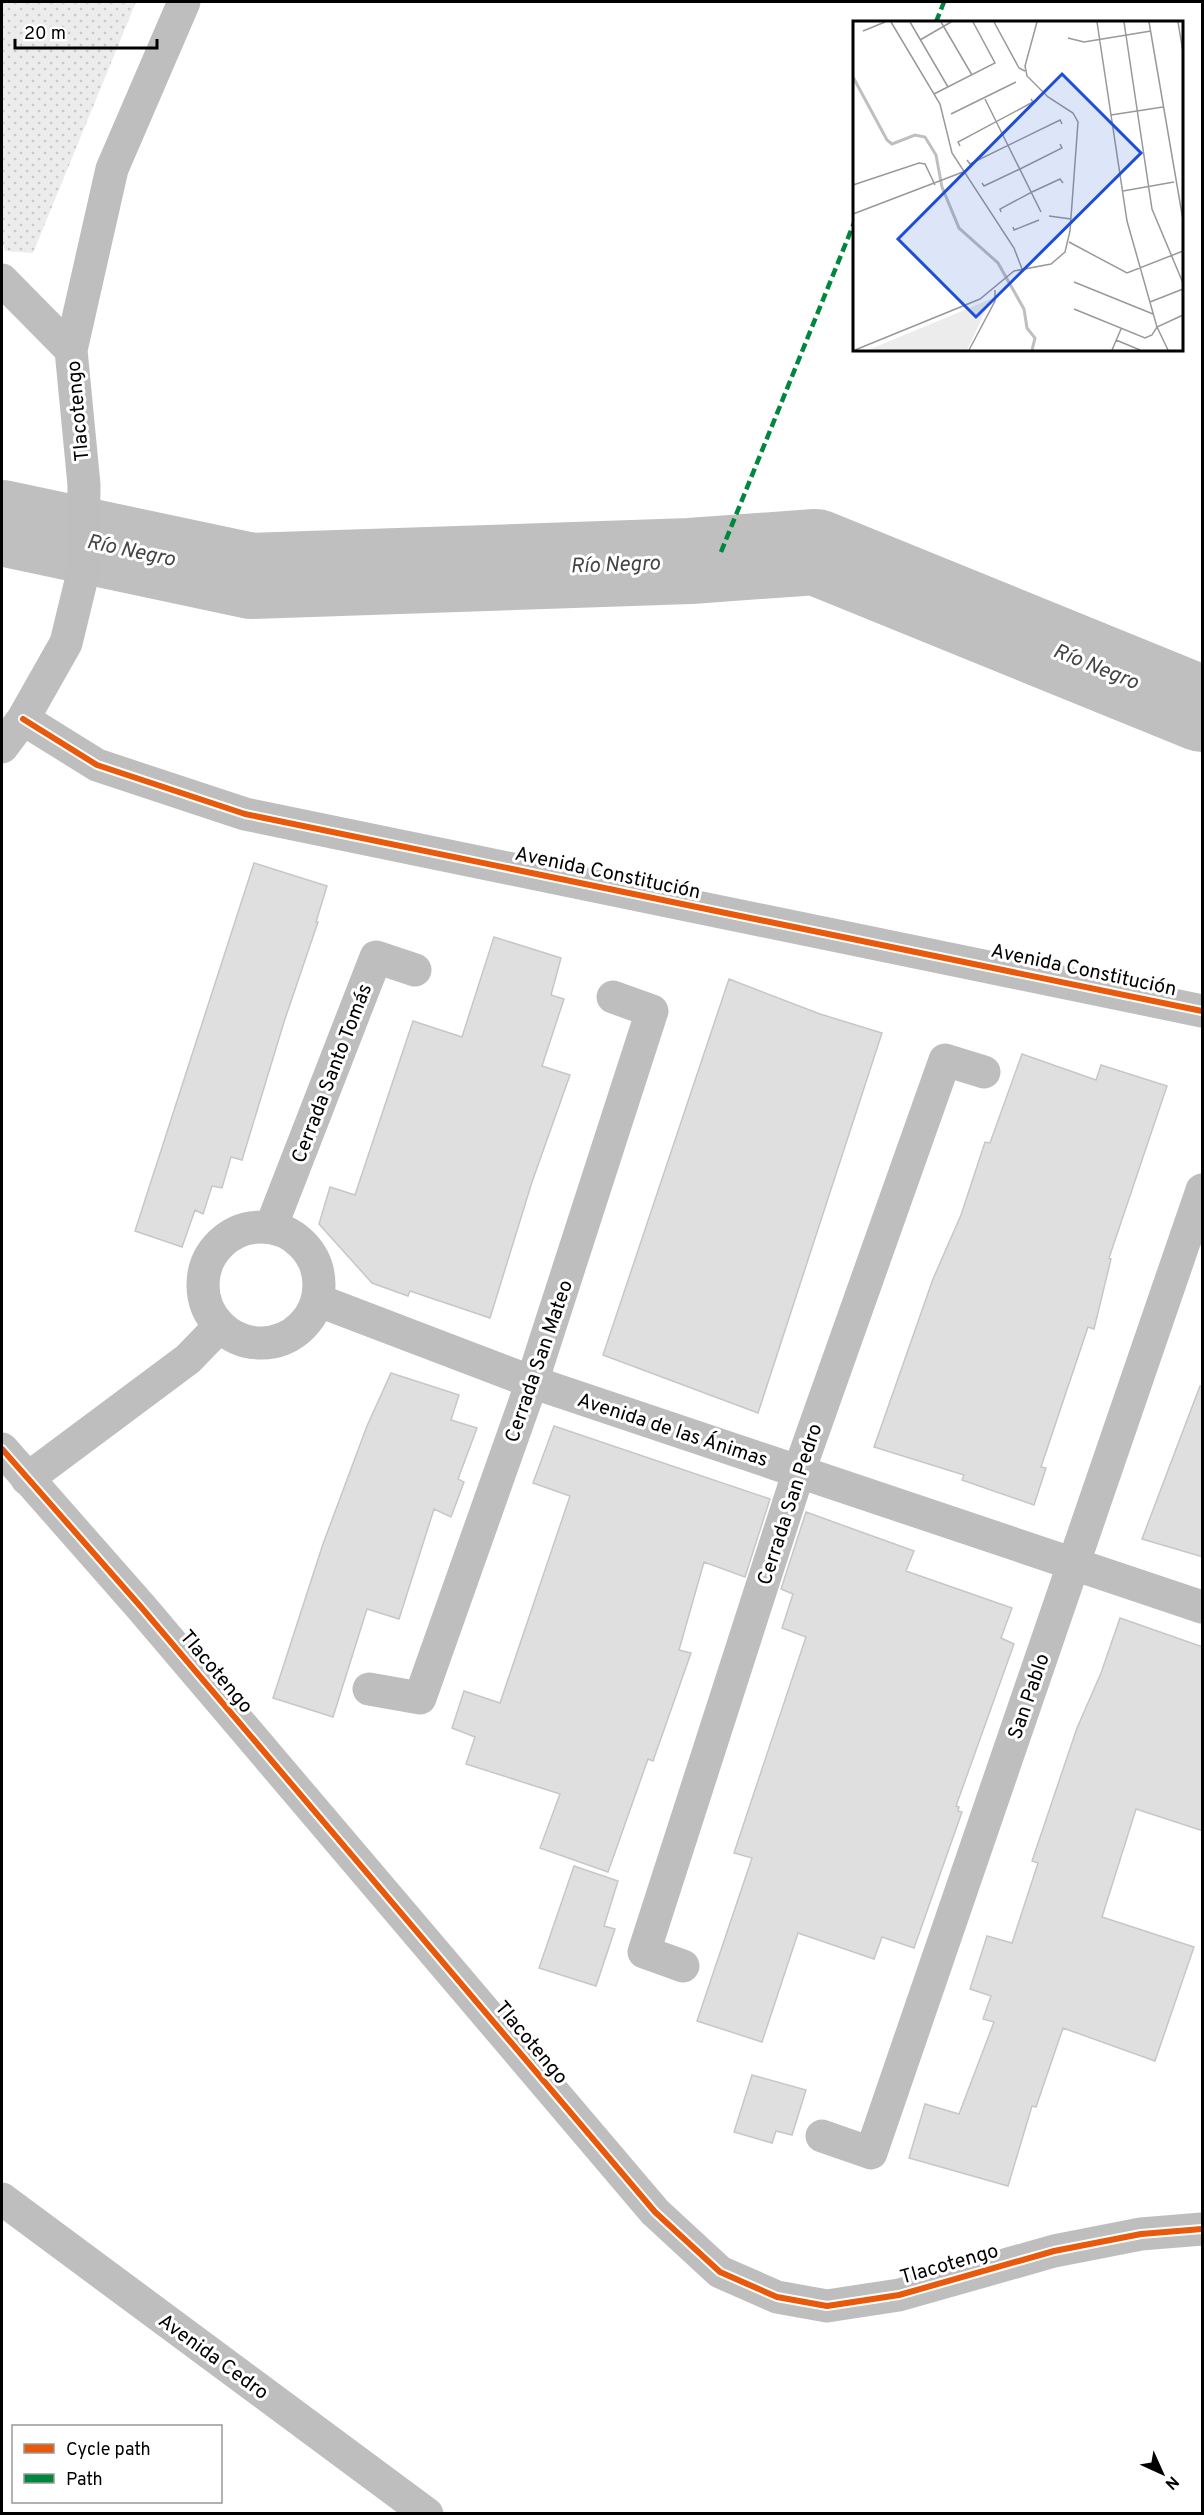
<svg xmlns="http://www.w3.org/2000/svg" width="1204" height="2515" font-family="Overpass,sans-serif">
  <defs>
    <pattern id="park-dots" width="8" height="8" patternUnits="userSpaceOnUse" patternTransform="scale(1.5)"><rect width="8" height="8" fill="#ececec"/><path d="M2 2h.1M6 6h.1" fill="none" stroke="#c9c9c9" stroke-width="1.8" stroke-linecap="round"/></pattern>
  </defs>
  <rect width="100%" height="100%" fill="#fff"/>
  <path fill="url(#park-dots)" d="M 2,2 L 136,2 L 33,253 L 5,251 L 2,241 Z"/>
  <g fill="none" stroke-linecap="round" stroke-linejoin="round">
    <path stroke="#bfbfbf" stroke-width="86" d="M 2,523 L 251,576 L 690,561 L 816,552 L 1202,709"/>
  </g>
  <path fill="#dfdfdf" stroke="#c7c7c7" stroke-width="1.5" d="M 254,863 L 327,886 L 316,922 L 318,922 L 284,1022 L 242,1160 L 231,1157 L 222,1188 L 212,1186 L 203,1214 L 195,1210 L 182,1247 L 135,1231 Z
    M 494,937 L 561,958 L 551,995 L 564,999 L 542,1066 L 570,1075 L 532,1182 L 490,1318 L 410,1291 L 408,1296 L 372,1283 L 319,1224 L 330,1187 L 355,1195 L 413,1021 L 462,1037 Z
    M 729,979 L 820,1014 L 882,1033 L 758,1413 L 603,1355 Z
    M 1022,1054 L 1096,1080 L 1101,1065 L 1167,1086 L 1109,1258 L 1111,1259 L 1094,1329 L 1088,1327 L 1041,1467 L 1046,1468 L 1034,1505 L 962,1480 L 964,1475 L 874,1447 L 933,1279 L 961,1215 L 985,1142 L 990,1143 Z
    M 391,1373 L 459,1395 L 451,1420 L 477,1428 L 458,1479 L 464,1482 L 451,1517 L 434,1509 L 399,1619 L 367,1609 L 333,1717 L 273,1698 L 323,1544 L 367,1426 Z
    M 1200,1386 L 1203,1387 L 1203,1557 L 1142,1539 Z
    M 554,1426 L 770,1499 L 745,1577 L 704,1562 L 679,1650 L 691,1653 L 653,1761 L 648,1759 L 608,1872 L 540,1848 L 560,1794 L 466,1764 L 475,1737 L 452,1728 L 464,1691 L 500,1703 L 570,1496 L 533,1483 Z
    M 806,1512 L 914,1551 L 906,1571 L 1012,1608 L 1001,1638 L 1014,1644 L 956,1806 L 959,1807 L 958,1811 L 962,1812 L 914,1948 L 882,1937 L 874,1959 L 798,1933 L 762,2042 L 697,2021 L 752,1858 L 734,1853 L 806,1637 L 782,1628 L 793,1594 L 781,1589 Z
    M 1120,1618 L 1203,1647 L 1203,1831 L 1136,1809 L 1102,1917 L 1194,1947 L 1155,2061 L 1063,2028 L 1036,2107 L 1032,2106 L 1008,2186 L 909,2158 L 925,2104 L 959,2114 L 994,2022 L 983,2019 L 991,1996 L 970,1989 L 987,1936 L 1012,1943 L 1038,1863 L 1032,1861 L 1077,1728 L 1101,1673 Z
    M 574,1866 L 618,1881 L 604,1926 L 615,1929 L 596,1986 L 539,1968 Z
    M 752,2075 L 806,2090 L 792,2135 L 776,2131 L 772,2143 L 734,2132 Z"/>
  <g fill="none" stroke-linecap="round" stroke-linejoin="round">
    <path stroke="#bebebe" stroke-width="33" d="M 2,280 L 71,350
      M 23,719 L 97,765 L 245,814 L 1202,1011
      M 2,747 L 23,719 L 66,643 L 83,573 L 84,485 L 71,350 L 112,169 L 184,2
      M 271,1227 L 376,957 L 415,970
      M203 1285a58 58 0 1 1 116 0a58 58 0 1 1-116 0Z
      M 317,1300 L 532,1382 L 1202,1607
      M 2,1449 L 141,1607 L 655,2212 L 720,2272 L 777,2297 L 827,2306 L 899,2295 L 1054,2251 L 1141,2234 L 1202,2229
      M 27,1479 L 188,1359 L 220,1326
      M 369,1689 L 420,1698 L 532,1382 L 652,1011 L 613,997
      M 683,1966 L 644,1952 L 799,1471 L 945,1060 L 984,1072
      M 822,2136 L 871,2153 L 1202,1190
      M 2,2199 L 427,2514"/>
    <path stroke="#00873e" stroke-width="4.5" stroke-dasharray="9 4.5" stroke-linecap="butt" d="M 936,22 L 944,2
      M 721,552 L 854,223"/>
    <g stroke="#fff" stroke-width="10">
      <path id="cycleway" d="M 23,719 L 97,765 L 245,814 L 1202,1011
        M 2,1449 L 141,1607 L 655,2212 L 720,2272 L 777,2297 L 827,2306 L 899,2295 L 1054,2251 L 1141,2234 L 1202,2229"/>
    </g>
    <use href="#cycleway" stroke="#e8590c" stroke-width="6"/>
  </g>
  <g text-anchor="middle" stroke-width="6" stroke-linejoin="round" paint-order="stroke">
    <g font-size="20" fill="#000" stroke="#fff">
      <text transform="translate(77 411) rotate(-95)" y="7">Tlacotengo</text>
      <text transform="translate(608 872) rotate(12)" y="7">Avenida Constitución</text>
      <text transform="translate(1084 969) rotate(12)" y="7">Avenida Constitución</text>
      <text transform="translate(331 1073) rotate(-69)" y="7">Cerrada Santo Tomás</text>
      <text transform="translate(538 1361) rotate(-71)" y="7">Cerrada San Mateo</text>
      <text transform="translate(673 1429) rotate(18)" y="7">Avenida de las Ánimas</text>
      <text transform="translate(789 1504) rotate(-72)" y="7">Cerrada San Pedro</text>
      <text transform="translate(217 1671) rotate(50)" y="7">Tlacotengo</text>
      <text transform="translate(1028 1696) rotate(-71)" y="7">San Pablo</text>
      <text transform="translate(532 2042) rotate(50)" y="7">Tlacotengo</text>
      <text transform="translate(949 2263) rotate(-16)" y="7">Tlacotengo</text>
      <text transform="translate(214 2356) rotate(36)" y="7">Avenida Cedro</text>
    </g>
    <g font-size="21" font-style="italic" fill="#444" stroke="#fff">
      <text transform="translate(131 550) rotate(12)" y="7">Río Negro</text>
      <text transform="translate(615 564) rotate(-2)" y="7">Río Negro</text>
      <text transform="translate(1096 666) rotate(22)" y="7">Río Negro</text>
    </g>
  </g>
  <g transform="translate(853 21)">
    <rect width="330" height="330" fill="#fff"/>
    <path d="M 138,278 L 114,329 L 15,329 Z" fill="#ececec"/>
    <path fill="none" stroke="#bfbfbf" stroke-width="3" d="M 0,56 L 34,119 L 39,123 L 62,114 L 72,116 L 83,134 L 89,166 L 106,207 L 145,242 L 171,288 L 174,307 L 182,317 L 179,329"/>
    <path fill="none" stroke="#999" stroke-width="1.5" d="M 38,1 L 87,83 L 99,132 L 161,227 L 169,248M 57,1 L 95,66M 88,1 L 119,54M 141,1 L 166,47 L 172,50M 244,1 L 274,200 L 304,306 L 315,329M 271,1 L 299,188 L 330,262M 296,1 L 330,199M 325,1 L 330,31M 10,10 L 32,1M 215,17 L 231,21 L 298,10M 67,19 L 98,1M 81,73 L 142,42 L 120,1M 132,78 L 188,191M 98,93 L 163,61M 258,94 L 310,86M 107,125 L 105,121 L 180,81 L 178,78M 114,139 L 117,143 L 207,99 L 209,103M 129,162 L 131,165 L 167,148 L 209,127 L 207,123M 0,164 L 66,142 L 72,143 L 82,164M 270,170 L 321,161M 148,191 L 147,188 L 179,171 L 207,158 L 210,162M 0,193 L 110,151M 196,195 L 218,198M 160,206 L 161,209 L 186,199M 216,221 L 274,252 L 330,230M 221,261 L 300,293M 297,281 L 330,268M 221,288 L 292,317 L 299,314 L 304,306 L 330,294M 263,319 L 287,329M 2,329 L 127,278 L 161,250 L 198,243 L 212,231 L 217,210 L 225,101 L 220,92 L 195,76 L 174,55 L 172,45 L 184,1M 116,329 L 142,280 L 142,269M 259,329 L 268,308"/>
    <path fill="#1d4ed8" fill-opacity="0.15" stroke="#1d4ed8" stroke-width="3" d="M 209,53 L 288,132 L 123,296 L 45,218 Z"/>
    <rect width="330" height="330" fill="none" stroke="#000" stroke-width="3"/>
  </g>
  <rect width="1204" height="2515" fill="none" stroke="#000000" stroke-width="6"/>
  <rect x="12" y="2425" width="210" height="78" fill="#ffffff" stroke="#999999" stroke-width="1.5"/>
  <rect x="24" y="2444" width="30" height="9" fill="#e8590c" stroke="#999999" stroke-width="1.5"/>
  <text x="66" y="2455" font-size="18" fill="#000000">Cycle path</text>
  <rect x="24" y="2474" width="30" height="9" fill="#00873e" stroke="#999999" stroke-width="1.5"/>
  <text x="66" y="2485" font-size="18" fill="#000000">Path</text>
  <g transform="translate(1162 2473) rotate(135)" stroke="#ffffff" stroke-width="4.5" paint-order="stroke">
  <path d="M0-4.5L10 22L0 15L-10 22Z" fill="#000000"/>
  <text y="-9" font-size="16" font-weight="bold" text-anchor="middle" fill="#000000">N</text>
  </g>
  <path d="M15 39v9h142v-9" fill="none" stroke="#000000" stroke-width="3"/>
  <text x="24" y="39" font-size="18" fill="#000000" stroke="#ffffff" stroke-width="4.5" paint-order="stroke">20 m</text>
</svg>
